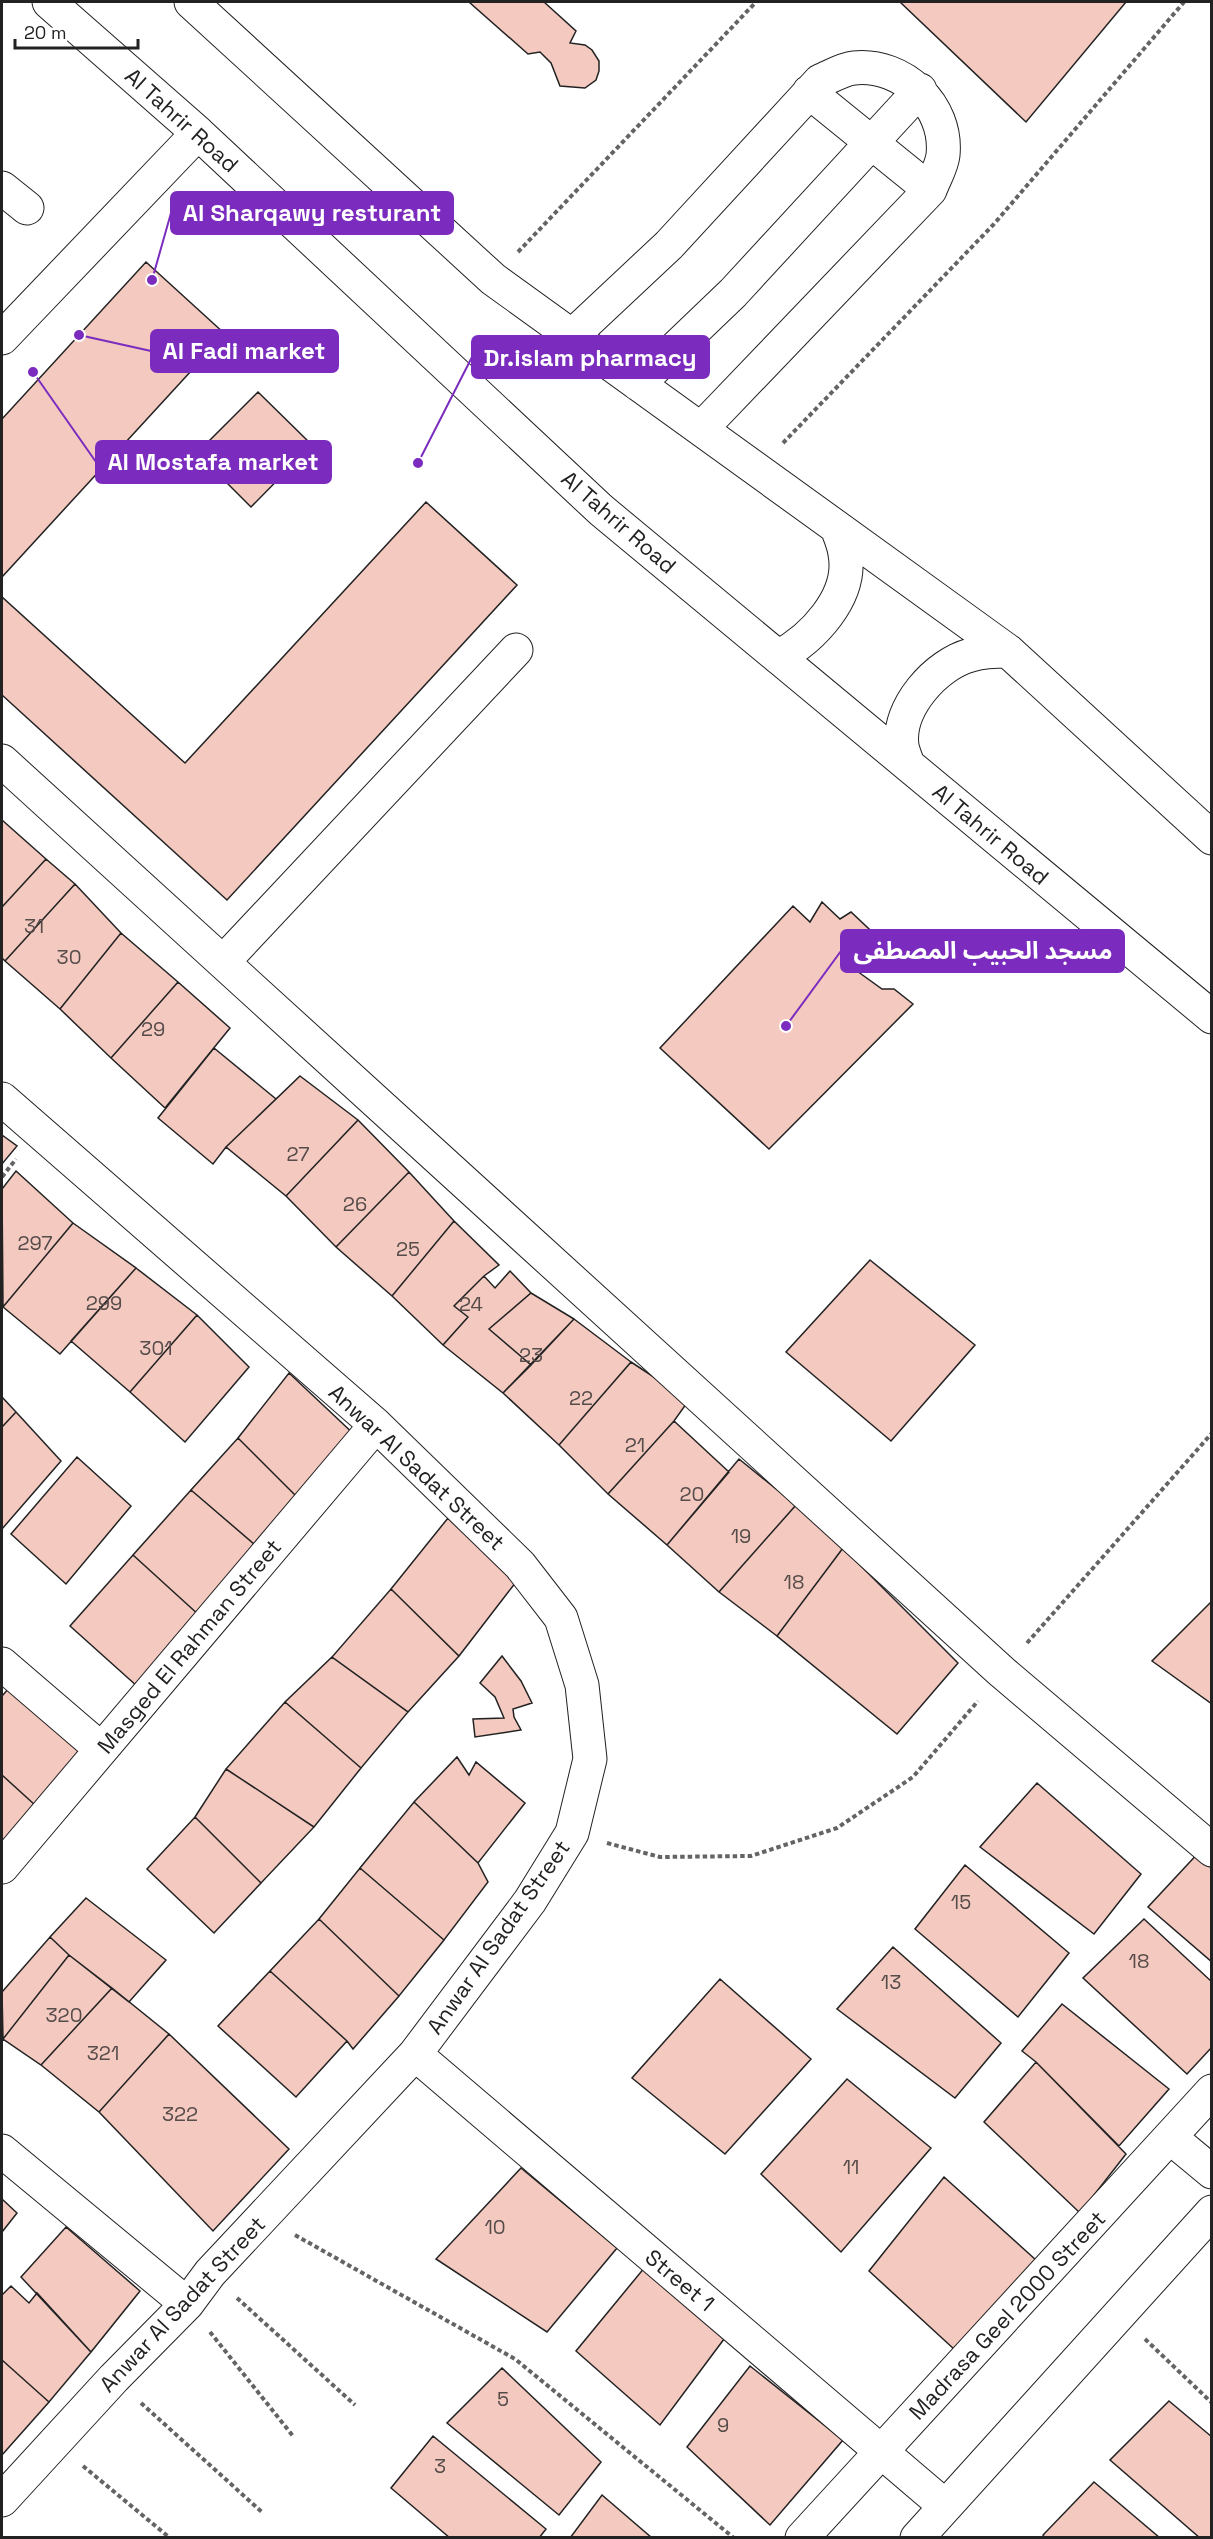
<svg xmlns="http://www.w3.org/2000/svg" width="1213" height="2539" font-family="'Space Grotesk','Noto Sans Arabic',sans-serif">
  <rect width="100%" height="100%" fill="#fff"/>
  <path fill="#f3c9c0" stroke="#222" stroke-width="1.5" d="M 469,2 L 544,2 L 576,31 L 570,43 L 585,45 L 592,50 L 599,61 L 599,71 L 596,80 L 585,88 L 560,86 L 551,63 L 540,52 L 528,54 Z
    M 900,2 L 1126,2 L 1026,122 Z
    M 146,262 L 225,334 L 2,577 L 2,419 Z
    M 258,392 L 312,445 L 251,507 L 197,453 Z
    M 426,502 L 517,585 L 227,900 L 2,695 L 2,597 L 185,763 Z
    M 2,820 L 46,859 L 2,907 Z
    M 46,859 L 75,884 L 5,961 L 2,958 L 2,907 Z
    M 75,884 L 121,933 L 60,1009 L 5,961 Z
    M 822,902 L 840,919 L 851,912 L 884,943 L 857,971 L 882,989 L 894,989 L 913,1004 L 769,1149 L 660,1048 L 793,906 L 810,922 Z
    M 121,933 L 178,982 L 111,1058 L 60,1009 Z
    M 178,982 L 230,1028 L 165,1108 L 111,1058 Z
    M 214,1048 L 276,1099 L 226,1147 L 213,1164 L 158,1118 Z
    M 300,1076 L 358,1120 L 286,1196 L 226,1147 Z
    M 358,1120 L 409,1172 L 336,1247 L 286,1196 Z
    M 2,1135 L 17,1146 L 2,1164 Z
    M 16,1171 L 73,1223 L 3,1307 L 2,1189 Z
    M 409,1172 L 454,1221 L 392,1296 L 336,1247 Z
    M 454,1221 L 499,1265 L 484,1276 L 454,1306 L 468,1317 L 443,1345 L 392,1296 Z
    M 73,1223 L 136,1268 L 60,1354 L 3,1307 Z
    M 870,1260 L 975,1345 L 891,1441 L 786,1352 Z
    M 136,1268 L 197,1315 L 130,1392 L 71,1341 Z
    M 510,1271 L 531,1293 L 489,1329 L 531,1365 L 503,1393 L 443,1345 L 468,1317 L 454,1306 L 484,1276 L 495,1288 Z
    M 531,1293 L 574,1319 L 531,1365 L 489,1329 Z
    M 197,1315 L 249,1367 L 185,1442 L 130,1392 Z
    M 574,1319 L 631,1362 L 559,1445 L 503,1393 Z
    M 631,1362 L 689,1400 L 674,1421 L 608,1494 L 559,1445 Z
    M 289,1373 L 358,1438 L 301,1501 L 238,1438 Z
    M 2,1397 L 16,1412 L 2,1427 Z
    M 16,1412 L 61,1461 L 2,1529 L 2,1427 Z
    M 674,1421 L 729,1472 L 667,1545 L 608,1494 Z
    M 238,1438 L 301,1501 L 261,1550 L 191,1490 Z
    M 77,1457 L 131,1506 L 66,1584 L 11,1534 Z
    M 739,1459 L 796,1505 L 719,1592 L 667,1545 Z
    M 191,1490 L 261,1550 L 200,1616 L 133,1555 Z
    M 796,1505 L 843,1548 L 777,1636 L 719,1592 Z
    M 448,1518 L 516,1582 L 459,1656 L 391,1589 Z
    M 843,1548 L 958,1663 L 897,1734 L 777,1636 Z
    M 133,1555 L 200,1616 L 138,1687 L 70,1626 Z
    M 391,1589 L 459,1656 L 408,1712 L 332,1657 Z
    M 1212,1601 L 1212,1704 L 1152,1661 Z
    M 502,1656 L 521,1681 L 532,1703 L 513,1709 L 514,1717 L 521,1730 L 475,1737 L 473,1719 L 504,1718 L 495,1697 L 480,1683 Z
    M 332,1657 L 408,1712 L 361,1768 L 285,1702 Z
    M 9,1688 L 83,1751 L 35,1805 L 2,1775 L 2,1696 Z
    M 285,1702 L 361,1768 L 314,1827 L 226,1769 Z
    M 457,1757 L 469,1775 L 476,1762 L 525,1803 L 478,1863 L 414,1802 Z
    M 226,1769 L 314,1827 L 261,1883 L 195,1817 Z
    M 2,1775 L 35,1805 L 2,1845 Z
    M 1037,1783 L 1141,1874 L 1094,1934 L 980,1847 Z
    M 414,1802 L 478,1863 L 488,1882 L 444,1940 L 360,1868 Z
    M 195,1817 L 261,1883 L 214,1933 L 147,1869 Z
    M 1201,1850 L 1212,1860 L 1212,1962 L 1148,1907 Z
    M 965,1865 L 1069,1953 L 1018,2017 L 915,1929 Z
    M 360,1868 L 444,1940 L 399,1996 L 319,1919 Z
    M 86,1898 L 166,1960 L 129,2002 L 69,1955 L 50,1937 Z
    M 319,1919 L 399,1996 L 353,2049 L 347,2041 L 270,1971 Z
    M 1144,1919 L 1212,1982 L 1212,2047 L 1187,2074 L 1083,1978 Z
    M 50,1937 L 69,1955 L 3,2039 L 2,1992 Z
    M 893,1947 L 1001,2043 L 955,2098 L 837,2009 Z
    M 69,1955 L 112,1988 L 41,2065 L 3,2039 Z
    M 270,1971 L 347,2041 L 296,2097 L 218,2026 Z
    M 720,1979 L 811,2059 L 725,2154 L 632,2078 Z
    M 112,1988 L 169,2034 L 99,2112 L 41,2065 Z
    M 1062,2004 L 1169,2089 L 1119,2146 L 1036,2062 L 1022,2051 Z
    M 169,2034 L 289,2149 L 213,2231 L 99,2112 Z
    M 1036,2062 L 1126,2154 L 1080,2213 L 984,2122 Z
    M 847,2079 L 931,2148 L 841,2252 L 761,2174 Z
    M 521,2168 L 617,2248 L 547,2332 L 436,2259 Z
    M 944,2177 L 1036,2260 L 955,2350 L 869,2271 Z
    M 2,2199 L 17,2213 L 2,2232 Z
    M 66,2227 L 140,2291 L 91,2352 L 21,2277 Z
    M 645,2267 L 727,2335 L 660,2425 L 576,2351 Z
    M 11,2286 L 29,2303 L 37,2293 L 91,2352 L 49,2402 L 2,2360 L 2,2295 Z
    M 2,2360 L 49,2402 L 2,2455 Z
    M 750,2366 L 843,2440 L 770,2525 L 687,2447 Z
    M 502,2368 L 601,2462 L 559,2515 L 447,2423 Z
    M 1169,2401 L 1212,2437 L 1212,2538 L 1200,2538 L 1110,2460 Z
    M 433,2436 L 546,2529 L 539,2538 L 450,2538 L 391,2488 Z
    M 1094,2482 L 1160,2538 L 1045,2538 L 1043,2535 Z
    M 602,2495 L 652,2538 L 570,2538 Z"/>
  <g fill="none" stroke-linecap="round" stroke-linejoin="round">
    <g stroke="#222" stroke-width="35">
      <path id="minor" d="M 49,2 L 198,133 L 601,510 L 1212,1017
        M 191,2 L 493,279 L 1008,651 L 1212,838
        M 809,92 L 930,190
        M 2,188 L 27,208
        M 572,336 L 669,245 L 820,81 C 830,77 843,69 854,68 C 903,63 948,106 943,155 C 942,166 934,179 930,190 L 701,429
        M 2,338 L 198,133
        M 638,384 L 733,293 L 920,90
        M 778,657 C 812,639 853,597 845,554 C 844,545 840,536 837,528
        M 2,761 L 1002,1672 L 1212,1850
        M 908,764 C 906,759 903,752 902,746 C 897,708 936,664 971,655 C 984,651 996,651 1008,651
        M 223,962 L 516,650
        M 2,1099 L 376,1425 L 520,1565 L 561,1618 L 582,1685 L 590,1759 L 572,1833 L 530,1901 L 415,2054 L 210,2273 L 187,2304 L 114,2378 L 2,2500
        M 2,1664 L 101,1749
        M 2,1867 L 376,1425
        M 415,2054 L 945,2506
        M 1171,2138 L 1212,2172
        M 2,2151 L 187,2304
        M 802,2538 L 1212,2091
        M 917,2538 L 1212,2212"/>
    </g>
    <path stroke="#646464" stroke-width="4" stroke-dasharray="4.5 3" stroke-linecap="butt" d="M 518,252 L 756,2
      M 783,443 L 994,224 L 1184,2
      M 2,1177 L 16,1159
      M 1027,1643 L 1212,1433
      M 607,1843 L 660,1857 L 751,1856 L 837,1828 L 913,1777 L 978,1701
      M 295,2235 L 515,2359 L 734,2538
      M 237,2298 L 355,2405
      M 210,2332 L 293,2436
      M 1145,2339 L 1212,2403
      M 141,2403 L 263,2513
      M 83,2466 L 170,2538"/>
    <use href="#minor" stroke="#fff" stroke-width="33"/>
  </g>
  <g text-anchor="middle" stroke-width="4.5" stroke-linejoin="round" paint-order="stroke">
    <g font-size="20" fill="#564c4a">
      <text x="34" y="933">31</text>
      <text x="69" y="964">30</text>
      <text x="153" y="1036">29</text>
      <text x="298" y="1161">27</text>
      <text x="355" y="1211">26</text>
      <text x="35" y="1250">297</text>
      <text x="408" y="1256">25</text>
      <text x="104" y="1310">299</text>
      <text x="471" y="1311">24</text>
      <text x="156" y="1355">301</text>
      <text x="531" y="1362">23</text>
      <text x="581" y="1405">22</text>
      <text x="635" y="1452">21</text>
      <text x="692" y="1501">20</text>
      <text x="741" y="1543">19</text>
      <text x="794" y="1589">18</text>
      <text x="961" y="1909">15</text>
      <text x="1139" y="1968">18</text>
      <text x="891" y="1989">13</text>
      <text x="64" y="2022">320</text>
      <text x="103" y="2060">321</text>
      <text x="180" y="2121">322</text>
      <text x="851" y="2174">11</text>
      <text x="495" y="2234">10</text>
      <text x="503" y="2406">5</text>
      <text x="723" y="2432">9</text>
      <text x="440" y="2473">3</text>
    </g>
    <g font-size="22" fill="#222" stroke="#fff">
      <text transform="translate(182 120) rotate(42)" y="8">Al Tahrir Road</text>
      <text transform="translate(619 522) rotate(41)" y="8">Al Tahrir Road</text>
      <text transform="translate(991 834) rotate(40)" y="8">Al Tahrir Road</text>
      <text transform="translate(417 1467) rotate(43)" y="8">Anwar Al Sadat Street</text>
      <text transform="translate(189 1646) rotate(-50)" y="8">Masged El Rahman Street</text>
      <text transform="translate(498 1937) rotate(-55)" y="8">Anwar Al Sadat Street</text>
      <text transform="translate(680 2280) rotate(40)" y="8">Street 1</text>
      <text transform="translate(182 2304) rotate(-47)" y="8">Anwar Al Sadat Street</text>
      <text transform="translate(1007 2315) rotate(-47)" y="8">Madrasa Geel 2000 Street</text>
    </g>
  </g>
  <path fill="none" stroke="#7b2cbf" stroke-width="2" d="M152 280L171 213M79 335L151 351M418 463L472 357M33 372L96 462M786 1026L841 951"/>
  <g fill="#7b2cbf" stroke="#fff" stroke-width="2">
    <circle cx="152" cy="280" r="6"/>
    <circle cx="79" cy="335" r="6"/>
    <circle cx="418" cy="463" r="6"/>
    <circle cx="33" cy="372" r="6"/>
    <circle cx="786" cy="1026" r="6"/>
  </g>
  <g fill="#7b2cbf" stroke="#7b2cbf" stroke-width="2">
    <rect x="171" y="192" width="282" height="42" rx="6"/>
    <rect x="151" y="330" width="187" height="42" rx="6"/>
    <rect x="472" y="336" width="237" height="42" rx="6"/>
    <rect x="96" y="441" width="235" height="42" rx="6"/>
    <rect x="841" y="930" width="283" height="42" rx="6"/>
  </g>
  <g font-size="24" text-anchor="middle" font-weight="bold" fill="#fff">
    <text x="312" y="221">Al Sharqawy resturant</text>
    <text x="244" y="359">Al Fadi market</text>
    <text x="590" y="366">Dr.islam pharmacy</text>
    <text x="213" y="470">Al Mostafa market</text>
    <text x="983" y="959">مسجد الحبيب المصطفى</text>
  </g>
  <rect width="1213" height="2539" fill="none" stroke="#222222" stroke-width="6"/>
  <path d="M15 39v9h123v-9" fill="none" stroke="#222222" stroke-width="3"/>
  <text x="24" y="39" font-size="18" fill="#222222" stroke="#ffffff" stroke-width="4.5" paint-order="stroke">20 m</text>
</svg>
